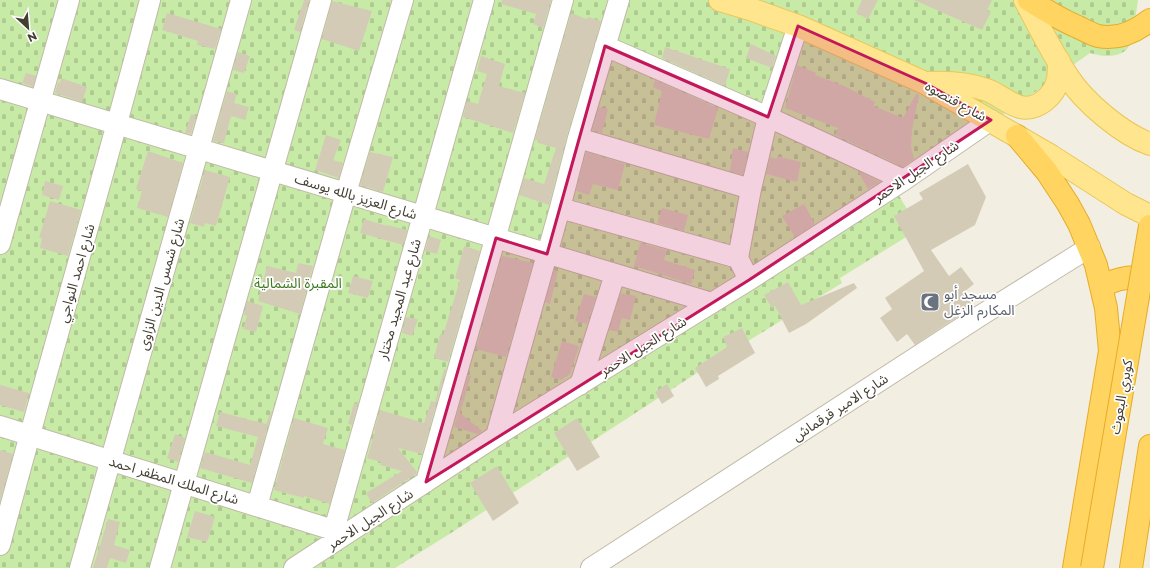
<svg xmlns="http://www.w3.org/2000/svg" width="1150" height="568" font-family="Montserrat,'Noto Sans Arabic',sans-serif">
  <defs>
    <pattern id="cemetery-stones" width="16" height="16" patternUnits="userSpaceOnUse"><rect width="16" height="16" fill="#c8eaa7"/><path d="M2 7V4a2 2 0 0 1 4 0v3zM10 15v-3a2 2 0 0 1 4 0v3z" fill="#adca90"/></pattern>
  </defs>
  <rect width="100%" height="100%" fill="#f2eee2"/>
  <path fill="url(#cemetery-stones)" d="M 0,0 L 1138,0 C 1136,12 1134,33 1130,44 C 1124,59 1102,57 1090,53 L 959,146 L 895,189 L 919,229 L 840,278 L 842,283 L 706,367 L 451,533 L 395,568 L 0,568 Z"/>
  <path fill="#d4cbb7" d="M 304,0 L 309,0 L 300,32 L 294,30 Z
    M 502,0 L 551,0 L 543,28 L 533,24 L 536,14 L 501,4 Z
    M 862,0 L 878,0 L 868,19 L 856,13 Z
    M 914,0 L 992,0 L 987,10 L 991,12 L 982,30 Z
    M 332,1 L 372,11 L 359,51 L 322,39 Z
    M 167,13 L 221,29 L 215,49 L 197,45 L 198,41 L 162,30 Z
    M 571,13 L 587,19 L 588,17 L 601,21 L 567,135 L 549,205 L 519,195 L 524,178 L 544,184 L 556,148 L 538,143 L 539,141 L 535,140 Z
    M 751,44 L 776,56 L 772,68 L 746,58 Z
    M 665,47 L 730,69 L 725,86 L 662,58 Z
    M 238,52 L 250,56 L 244,73 L 233,70 Z
    M 481,56 L 505,64 L 499,86 L 525,93 L 513,133 L 463,117 L 467,101 L 478,104 L 487,74 L 477,71 Z
    M 797,65 L 816,73 L 815,75 L 844,86 L 875,102 L 873,106 L 903,118 L 916,94 L 919,95 L 912,130 L 911,147 L 914,159 L 903,167 L 835,135 L 838,128 L 785,108 Z
    M 26,73 L 36,76 L 33,87 L 22,83 Z
    M 61,78 L 87,87 L 82,102 L 55,93 L 58,82 L 60,83 Z
    M 655,80 L 718,108 L 709,139 L 654,125 L 662,91 L 653,87 Z
    M 227,91 L 237,94 L 234,103 L 249,107 L 245,120 L 231,116 L 224,143 L 213,141 Z
    M 599,107 L 608,109 L 602,133 L 592,130 Z
    M 191,114 L 196,116 L 191,134 L 185,133 Z
    M 326,135 L 341,140 L 333,160 L 343,163 L 339,178 L 315,170 Z
    M 733,148 L 748,152 L 743,175 L 730,171 Z
    M 148,151 L 183,163 L 168,217 L 137,208 L 142,191 L 136,189 Z
    M 370,152 L 393,157 L 383,192 L 360,185 Z
    M 586,152 L 625,164 L 618,190 L 593,184 L 589,195 L 576,191 Z
    M 777,156 L 801,162 L 797,182 L 766,174 L 770,157 L 777,159 Z
    M 968,164 L 986,197 L 975,225 L 931,250 L 949,276 L 961,267 L 974,284 L 964,292 L 974,306 L 915,345 L 907,334 L 897,342 L 880,318 L 892,309 L 885,298 L 924,271 L 894,216 L 923,199 L 919,193 Z
    M 205,170 L 230,177 L 216,226 L 205,223 L 204,227 L 190,223 Z
    M 858,171 L 880,182 L 868,189 Z
    M 45,181 L 63,186 L 59,200 L 42,195 Z
    M 50,201 L 81,210 L 68,256 L 40,248 L 42,238 L 39,238 Z
    M 804,204 L 815,224 L 795,237 L 782,216 Z
    M 662,208 L 688,215 L 684,231 L 657,223 Z
    M 364,219 L 387,226 L 387,225 L 407,230 L 403,245 L 360,233 Z
    M 429,236 L 441,240 L 437,254 L 425,251 Z
    M 640,243 L 667,250 L 664,260 L 695,270 L 691,284 L 634,266 Z
    M 464,246 L 480,251 L 448,362 L 434,358 L 440,334 L 443,335 L 460,280 L 455,278 Z
    M 502,256 L 533,263 L 506,357 L 476,349 Z
    M 298,263 L 313,266 L 300,314 L 258,301 L 267,266 L 296,273 Z
    M 554,270 L 558,271 L 550,304 L 545,302 Z
    M 353,276 L 373,281 L 368,298 L 348,293 Z
    M 788,282 L 801,305 L 854,283 L 857,288 L 806,324 L 789,333 L 775,306 L 772,308 L 764,295 Z
    M 621,293 L 636,296 L 630,320 L 622,318 L 618,332 L 609,330 Z
    M 584,294 L 596,297 L 587,324 L 575,321 Z
    M 247,301 L 263,306 L 256,332 L 243,329 L 247,316 L 244,315 Z
    M 406,317 L 418,319 L 412,336 L 402,333 Z
    M 742,328 L 755,353 L 718,376 L 719,379 L 706,387 L 695,368 L 727,347 L 723,337 Z
    M 562,341 L 579,346 L 570,374 L 561,380 L 551,377 Z
    M 444,369 L 446,370 L 422,454 L 398,448 L 417,472 L 416,474 L 372,503 L 366,493 L 402,471 L 380,465 L 381,462 L 367,458 L 375,431 L 374,431 L 380,410 L 424,423 L 431,401 L 435,402 Z
    M 468,375 L 471,376 L 460,413 L 482,431 L 478,434 L 454,427 Z
    M 667,384 L 674,396 L 662,404 L 655,392 Z
    M 0,385 L 29,393 L 24,412 L 0,405 Z
    M 354,403 L 358,404 L 352,425 L 348,424 Z
    M 271,411 L 272,411 L 252,483 L 200,468 L 205,452 L 250,465 L 258,437 L 216,426 L 220,412 L 266,424 Z
    M 294,418 L 328,428 L 323,444 L 345,450 L 330,504 L 304,496 L 304,498 L 274,490 Z
    M 577,418 L 600,457 L 577,471 L 554,433 Z
    M 175,434 L 185,438 L 178,462 L 167,458 Z
    M 0,450 L 13,454 L 0,501 Z
    M 497,466 L 519,503 L 493,521 L 470,483 Z
    M 195,511 L 215,517 L 207,542 L 187,537 Z
    M 108,519 L 120,522 L 114,545 L 130,550 L 126,563 L 110,558 L 107,568 L 93,568 Z"/>
  <g fill="none" stroke-linecap="round" stroke-linejoin="round">
    <g stroke="#c1baa7" stroke-width="22">
      <path id="minor" d="M 605,46 L 768,117 L 904,180
        M 0,89 L 712,303
        M 578,138 L 751,189
        M 560,208 L 738,258
        M 0,244 L 69,0
        M 749,280 L 738,258 L 751,189 L 768,117 L 798,26
        M 580,385 L 615,274
        M 0,426 L 346,534
        M 496,436 L 560,208 L 578,138 L 619,0
        M 426,482 L 563,0
        M 257,506 L 346,193 L 403,0
        M 334,530 L 484,0
        M 0,545 C 48,363 103,182 150,0
        M 80,568 L 241,0
        M 160,568 L 321,0
        M 294,568 L 496,436 L 749,280 L 904,180 L 991,120
        M 591,568 L 983,314 L 1090,247"/>
    </g>
    <g stroke="#eac858" stroke-width="24">
      <path id="major" d="M 720,0 L 750,9 L 798,26 L 925,83 L 1051,156 L 1126,204 L 1150,216
        M 1025,0 C 1039,26 1052,53 1068,77 C 1084,102 1122,134 1150,144
        M 927,83 C 947,82 968,83 987,90 C 998,94 1009,104 1020,107 C 1038,111 1055,95 1058,79 C 1059,73 1059,67 1059,61"/>
    </g>
    <g stroke="#e6ac28" stroke-width="24">
      <path id="highway" d="M 1029,0 C 1045,10 1061,20 1078,27 C 1084,30 1091,34 1098,36 C 1117,40 1135,32 1150,20
        M 1017,136 L 1047,172 L 1068,204 L 1079,224 L 1096,265 L 1106,308 L 1110,351 L 1074,568
        M 1102,286 C 1118,278 1133,275 1150,279
        M 1131,568 L 1150,446"/>
    </g>
    <use href="#minor" stroke="#fff" stroke-width="20"/>
    <use href="#major" stroke="#ffe68e" stroke-width="22"/>
    <use href="#highway" stroke="#ffd460" stroke-width="22"/>
    <g stroke="#e6ac28" stroke-width="24" stroke-linecap="butt">
      <path id="highway-bridge" d="M 1092,568 L 1150,226"/>
    </g>
    <use href="#highway-bridge" stroke="#ffd460" stroke-width="22"/>
  </g>
  <path fill="#c2185b" fill-opacity="0.2" stroke="#c2185b" stroke-width="3" stroke-linejoin="round" d="M 798,26 L 925,83 L 991,120 L 749,280 L 426,482 L 496,238 L 547,254 L 605,46 L 768,117 Z"/>
  <defs>
    <g id="mosque-square" transform="scale(1)"><rect x="-9" y="-9" width="18" height="18" rx="4" fill="#6b7280" stroke="#fff"/><path d="M3.5-4.9A6 6 0 1 0 3.5 4.9A5 5 0 1 1 3.5-4.9Z" fill="#fff"/></g>
  </defs>
  <g fill-rule="evenodd">
    <use href="#mosque-square" x="930" y="302"/>
  </g>
  <g text-anchor="middle" stroke-width="3.5" stroke-linejoin="round" paint-order="stroke">
    <g font-size="14" fill="#443e32" stroke="#fff">
      <text transform="translate(956 101) rotate(29)" y="5">شارع قنصوه</text>
      <text transform="translate(916 171) rotate(-34)" y="5">شارع الجبل الاحمر</text>
      <text transform="translate(356 196) rotate(17)" y="5">شارع العزيز بالله يوسف</text>
      <text transform="translate(76 273) rotate(-74)" y="5">شارع احمد النواجي</text>
      <text transform="translate(161 284) rotate(-74)" y="5">شارع شمس الدين الزاوى</text>
      <text transform="translate(399 299) rotate(-74)" y="5">شارع عبد المجيد مختار</text>
      <text transform="translate(643 346) rotate(-32)" y="5">شارع الجبل الاحمر</text>
      <text transform="translate(1121 397) rotate(-80)" y="5">كوبري البعوث</text>
      <text transform="translate(840 407) rotate(-33)" y="5">شارع الامير قرقماش</text>
      <text transform="translate(174 480) rotate(17)" y="5">شارع الملك المظفر احمد</text>
      <text transform="translate(370 519) rotate(-33)" y="5">شارع الجبل الاحمر</text>
    </g>
    <g font-size="14" fill="#3e7823" stroke="#fff">
      <text x="298" y="288">المقبرة الشمالية</text>
    </g>
    <g font-size="14" fill="#5b616d" stroke="#fff" text-anchor="start">
      <text x="944" y="299">مسجد أبو<tspan x="944" dy="16">المكارم الزغل</tspan></text>
    </g>
  </g>
  <g transform="translate(28 28) rotate(154)" stroke="#ffffff" stroke-width="3" paint-order="stroke">
  <path d="M0-3L7 15L0 10L-7 15Z" fill="#443e32"/>
  <text y="-6" font-size="11" font-weight="bold" text-anchor="middle" fill="#443e32">N</text>
  </g>
</svg>
